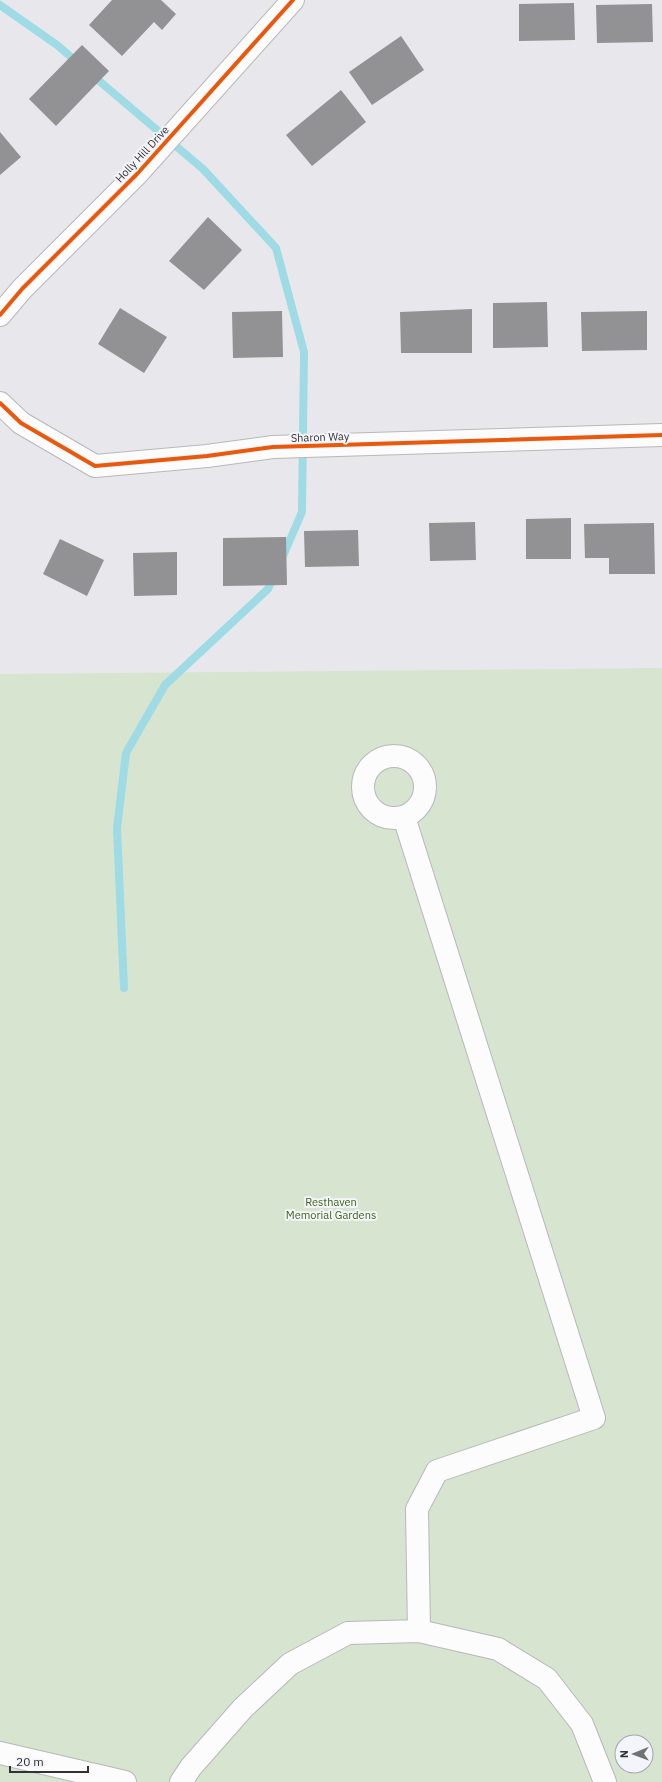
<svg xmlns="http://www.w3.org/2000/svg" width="662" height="1782" font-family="'IBM Plex Sans',sans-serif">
  <rect width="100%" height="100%" fill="#e8e8ec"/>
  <path fill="#d7e4d0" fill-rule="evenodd" d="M 662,668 L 662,1782 L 0,1782 L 0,674 ZM 622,1742 L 646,1742 L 646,1766 L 622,1766 Z"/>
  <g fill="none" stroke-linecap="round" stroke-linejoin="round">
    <path stroke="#9fdbe4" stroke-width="8" d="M 0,5 L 57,45 L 78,63
      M 91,74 L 203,169 L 276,248 L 304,352 L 302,512 L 283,556
      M 124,988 L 117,828 L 126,753 L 165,685 L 268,589 L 274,576"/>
  </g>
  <path fill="#929295" d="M 112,0 L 161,0 L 176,14 L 162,30 L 154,22 L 122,56 L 89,25 Z
    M 574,3 L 575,40 L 519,41 L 519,4 Z
    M 652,4 L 653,42 L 597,43 L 596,5 Z
    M 401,36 L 424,70 L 372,105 L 349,72 Z
    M 82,45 L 109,71 L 56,126 L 29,99 Z
    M 341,90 L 366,122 L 312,166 L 286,135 Z
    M 0,132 L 21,157 L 0,175 Z
    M 208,217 L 242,250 L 204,290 L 169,261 Z
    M 547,302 L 548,347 L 493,348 L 493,303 Z
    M 120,308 L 167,337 L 144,373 L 98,344 Z
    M 472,309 L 472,353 L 401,353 L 400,312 Z
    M 282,311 L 283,357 L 233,358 L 232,312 Z
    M 647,311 L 647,350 L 582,351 L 581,312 Z
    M 571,518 L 571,559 L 526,559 L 526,519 Z
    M 475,522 L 476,560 L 430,561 L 429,523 Z
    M 654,523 L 655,574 L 609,574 L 609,558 L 585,558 L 584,524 Z
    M 358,530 L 359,566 L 305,567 L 304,531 Z
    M 286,537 L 287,585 L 223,586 L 223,538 Z
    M 60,539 L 104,560 L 87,596 L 43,574 Z
    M 177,552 L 177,595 L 134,596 L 133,553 Z"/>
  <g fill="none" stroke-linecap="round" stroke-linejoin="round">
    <g stroke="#b8b8bb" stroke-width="24">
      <path id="minor" d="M 0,315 L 22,289 L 137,174 L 293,0
        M 0,403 L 21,423 L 95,466 L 207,456 L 273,447 L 662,435
        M363 787a31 31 0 1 1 62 0a31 31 0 1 1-62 0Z
        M 404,817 L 594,1418 L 437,1471 L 417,1509 L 419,1631
        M 0,1753 L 125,1782
        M 181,1782 L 191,1767 L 243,1708 L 290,1664 L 348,1633 L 419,1631 L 498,1649 L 547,1679 L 582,1724 L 605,1782"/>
    </g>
    <use href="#minor" stroke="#fcfcfc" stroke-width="22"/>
    <g stroke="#f4f4fb" stroke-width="6">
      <path id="cycleway" d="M 0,315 L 22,289 L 137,174 L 293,0
        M 0,403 L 21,423 L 95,466 L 207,456 L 273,447 L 662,435"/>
    </g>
    <use href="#cycleway" stroke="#e8590c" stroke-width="4"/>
  </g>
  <g text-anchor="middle" stroke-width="4" stroke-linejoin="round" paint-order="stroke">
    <g font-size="11" fill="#323235" stroke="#f4f4fb">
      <text transform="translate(142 154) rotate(-47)" y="4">Holly Hill Drive</text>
      <text transform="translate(320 437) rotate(-2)" y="4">Sharon Way</text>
    </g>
    <g font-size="11" fill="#3d6517" stroke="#f4f4fb">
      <text x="331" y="1206">Resthaven<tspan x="331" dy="13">Memorial Gardens</tspan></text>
    </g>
  </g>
  <g transform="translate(634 1754) rotate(269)"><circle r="19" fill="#f4f4fb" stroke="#a6a6ac"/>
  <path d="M0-3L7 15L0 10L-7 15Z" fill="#727275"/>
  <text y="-6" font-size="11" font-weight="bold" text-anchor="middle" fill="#323235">N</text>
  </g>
  <path d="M10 1766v6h78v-6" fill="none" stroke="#323235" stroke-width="2"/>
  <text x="16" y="1766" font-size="12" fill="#323235" stroke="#f4f4fb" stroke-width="3" paint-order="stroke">20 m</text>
</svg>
